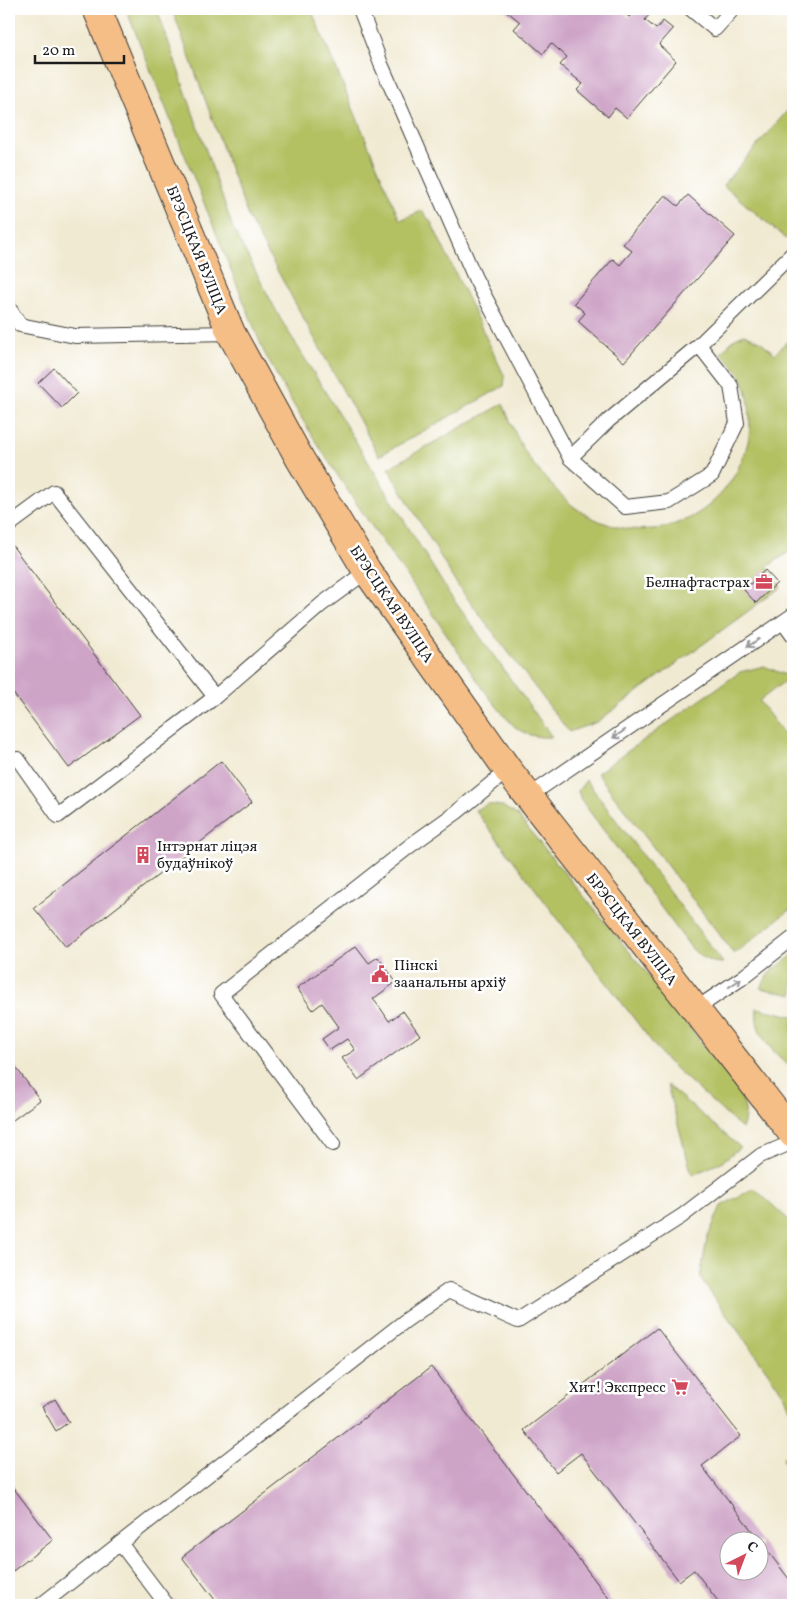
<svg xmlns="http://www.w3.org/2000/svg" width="802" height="1614" font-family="Vollkorn,serif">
  <rect width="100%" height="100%" fill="#fff"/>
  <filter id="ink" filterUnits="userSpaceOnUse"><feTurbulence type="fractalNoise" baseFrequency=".02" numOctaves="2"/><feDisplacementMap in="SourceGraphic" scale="10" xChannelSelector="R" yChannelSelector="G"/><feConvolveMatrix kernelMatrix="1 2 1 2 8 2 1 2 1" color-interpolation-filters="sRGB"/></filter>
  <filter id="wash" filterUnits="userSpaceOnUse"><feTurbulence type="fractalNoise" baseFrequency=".0096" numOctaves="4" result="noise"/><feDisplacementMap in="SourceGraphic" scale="20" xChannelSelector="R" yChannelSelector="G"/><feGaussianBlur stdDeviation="1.12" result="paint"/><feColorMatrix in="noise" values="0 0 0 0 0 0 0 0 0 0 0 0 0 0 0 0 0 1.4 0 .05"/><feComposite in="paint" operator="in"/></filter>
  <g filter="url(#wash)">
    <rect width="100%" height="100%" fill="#f1ead3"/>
    <path fill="#b4c163" stroke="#686e40" d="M 126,9 L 157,9 L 233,228 L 280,318 L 448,592 L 552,737 C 538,738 523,735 513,725 C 481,692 457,648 431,611 C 372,527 312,443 264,352 Z
      M 172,9 L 311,9 L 400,220 L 422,211 L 431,222 L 505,377 L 504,386 L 379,456 L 248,217 Z
      M 787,111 L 793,117 L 793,231 L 786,239 L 723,185 Z
      M 744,334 L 760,341 L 775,354 L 786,342 L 793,364 L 793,549 L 767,567 L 781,587 L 597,722 L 569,732 L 458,586 L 388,468 L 503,404 C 510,420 516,437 525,452 C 532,465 562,497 573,506 C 641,556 727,523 748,442 C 752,424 750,393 741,376 C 736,368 727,360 721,353 L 735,338 Z
      M 764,666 L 790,677 L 759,701 L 793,746 L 793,907 L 734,954 L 597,773 L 740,672 Z
      M 586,780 L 723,963 C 710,963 702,958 692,949 L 581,800 L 578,791 Z
      M 488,804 L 502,806 L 517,815 L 651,978 L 737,1088 C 745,1103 748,1112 742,1129 L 664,1058 L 475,810 Z
      M 793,955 L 793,995 L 760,988 L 770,972 Z
      M 757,1008 L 793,1016 L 793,1069 C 774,1052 753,1036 757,1008 Z
      M 667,1085 L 740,1147 L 722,1162 L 692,1175 Z
      M 754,1188 L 793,1224 L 793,1418 L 785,1396 L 700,1278 L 707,1239 L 721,1206 Z
      M 793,1452 L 793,1475 L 782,1459 Z"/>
    <g id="blocks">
      <path fill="#cda3c6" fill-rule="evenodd" d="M 504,9 L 620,9 L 629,17 L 636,9 L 642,9 L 649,15 L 645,20 L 656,29 L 663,21 L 673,29 L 659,45 L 676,61 L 627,118 L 615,108 L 608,117 L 577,90 L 583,84 L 560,65 L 567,57 L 551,43 L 543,54 L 514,29 L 520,22 Z
        M 665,195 L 678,206 L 688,195 L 735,236 L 624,362 L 578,321 L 585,313 L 574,303 L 613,259 L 620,265 L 632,251 L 623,244 Z
        M 54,368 L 77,393 L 62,408 L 38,383 Z
        M 11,544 L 140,715 L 69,768 L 9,688 L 9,546 Z
        M 765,570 L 777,583 L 756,603 L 744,590 Z
        M 221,761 L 252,802 L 66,947 L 34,908 Z
        M 356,946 L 369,963 L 378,957 L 396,982 L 373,999 L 381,1009 L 389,1021 L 403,1011 L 420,1035 L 358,1080 L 342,1058 L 355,1050 L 347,1039 L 330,1050 L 322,1039 L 339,1027 L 322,1003 L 313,1010 L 297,988 Z
        M 9,1058 L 40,1100 L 9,1123 Z
        M 657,1328 L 741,1436 L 702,1466 L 793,1584 L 793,1605 L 721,1605 L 694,1570 L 679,1581 L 581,1453 L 556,1472 L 524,1430 ZM 730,1542 L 760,1542 L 760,1572 L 730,1572 Z
        M 431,1367 L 614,1605 L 219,1605 L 182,1557 Z
        M 55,1399 L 69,1422 L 56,1431 L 42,1407 Z
        M 9,1482 L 53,1540 L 9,1574 Z"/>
    </g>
  </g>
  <g filter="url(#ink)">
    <use href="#blocks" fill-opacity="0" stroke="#3c3b37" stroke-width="1"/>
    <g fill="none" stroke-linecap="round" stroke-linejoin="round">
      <g stroke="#3c3b37" stroke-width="16">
        <path id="lane" d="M 360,9 L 381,64 L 475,278 L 570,458 L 625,507 L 669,502 L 712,475 L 737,423 L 731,386 L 699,345 L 608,421 L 570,458
          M 691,9 L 715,29 L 733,9
          M 9,308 L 20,325 L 75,336 L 231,333
          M 699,345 L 792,254
          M 9,525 L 54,492 L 215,697
          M 783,622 L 793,636
          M 18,759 L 58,816 L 215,697 L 322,604 L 367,571
          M 529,796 L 793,615
          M 694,1010 L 742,978 L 793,938
          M 333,1144 L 221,994 L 411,845 L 457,812 L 508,770
          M 120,1543 L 167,1605
          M 41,1605 L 405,1321 L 449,1290 L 518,1321 L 682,1216 L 760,1156 L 793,1142"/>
      </g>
      <g stroke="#3c3b37" stroke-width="30">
        <path id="primary" d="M 97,9 L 231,333 L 300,459 L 367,571 L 508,770 L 793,1134"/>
      </g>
      <use href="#lane" stroke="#fff" stroke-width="14"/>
      <use href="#primary" stroke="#f6be87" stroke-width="28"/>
    </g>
    <defs><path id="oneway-shaft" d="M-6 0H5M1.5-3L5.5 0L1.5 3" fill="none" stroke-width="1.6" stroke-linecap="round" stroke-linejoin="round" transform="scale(1.25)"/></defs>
    <g stroke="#999">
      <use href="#oneway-shaft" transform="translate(753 643) rotate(146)"/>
      <use href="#oneway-shaft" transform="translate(619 734) rotate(146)"/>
      <use href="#oneway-shaft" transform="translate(735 983) rotate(-34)"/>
    </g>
  </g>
  <defs>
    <g id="office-bare" transform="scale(1.35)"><path d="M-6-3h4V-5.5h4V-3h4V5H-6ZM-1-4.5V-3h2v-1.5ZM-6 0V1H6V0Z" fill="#d1495b" stroke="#fff" stroke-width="2.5" paint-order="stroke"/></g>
    <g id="building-bare" transform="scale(1.35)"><path d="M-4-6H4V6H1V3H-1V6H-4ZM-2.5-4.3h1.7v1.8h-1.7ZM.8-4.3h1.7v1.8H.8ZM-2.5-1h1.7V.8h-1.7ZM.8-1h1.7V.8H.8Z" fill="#d1495b" stroke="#fff" stroke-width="2.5" paint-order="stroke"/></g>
    <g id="civic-bare" transform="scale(1.35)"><path d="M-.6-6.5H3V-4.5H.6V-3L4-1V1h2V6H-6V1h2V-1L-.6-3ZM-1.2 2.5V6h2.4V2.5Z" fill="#d1495b" stroke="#fff" stroke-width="2.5" paint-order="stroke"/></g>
    <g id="supermarket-bare" transform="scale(1.35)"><path d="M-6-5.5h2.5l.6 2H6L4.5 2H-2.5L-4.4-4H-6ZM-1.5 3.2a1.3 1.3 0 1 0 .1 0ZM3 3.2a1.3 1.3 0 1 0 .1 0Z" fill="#d1495b" stroke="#fff" stroke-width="2.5" paint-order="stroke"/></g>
  </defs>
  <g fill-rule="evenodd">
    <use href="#office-bare" x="764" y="582"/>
    <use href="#building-bare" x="143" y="855"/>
    <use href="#civic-bare" x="380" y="974"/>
    <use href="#supermarket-bare" x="680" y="1387"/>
  </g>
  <g text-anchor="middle" stroke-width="5" stroke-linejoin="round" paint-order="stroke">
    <g font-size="15" fill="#1c1c1c" stroke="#fff">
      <text transform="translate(197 250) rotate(68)" y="5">БРЭСЦКАЯ ВУЛІЦА</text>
      <text transform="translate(392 604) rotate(56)" y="5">БРЭСЦКАЯ ВУЛІЦА</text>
      <text transform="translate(632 929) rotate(52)" y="5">БРЭСЦКАЯ ВУЛІЦА</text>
    </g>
    <g font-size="15" fill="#1c1c1c" stroke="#fff" text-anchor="end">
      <text x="750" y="587">Белнафтастрах</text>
      <text x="157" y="851" text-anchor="start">Інтэрнат ліцэя<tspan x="157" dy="17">будаўнікоў</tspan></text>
      <text x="394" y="970" text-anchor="start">Пінскі<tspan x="394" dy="17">заанальны архіў</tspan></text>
      <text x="666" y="1392">Хит! Экспресс</text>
    </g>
  </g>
  <rect width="802" height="1614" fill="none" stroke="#fff" stroke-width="30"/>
  <g transform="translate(744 1556) rotate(42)"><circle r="24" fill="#ffffff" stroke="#a4a4a4"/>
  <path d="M0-4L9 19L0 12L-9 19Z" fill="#d1495b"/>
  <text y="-8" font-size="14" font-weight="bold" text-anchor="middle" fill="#1c1c1c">С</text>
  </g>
  <path d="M35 55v8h89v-8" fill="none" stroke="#1c1c1c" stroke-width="2.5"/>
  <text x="42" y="55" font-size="15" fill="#1c1c1c" stroke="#ffffff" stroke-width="4" paint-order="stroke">20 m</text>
</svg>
